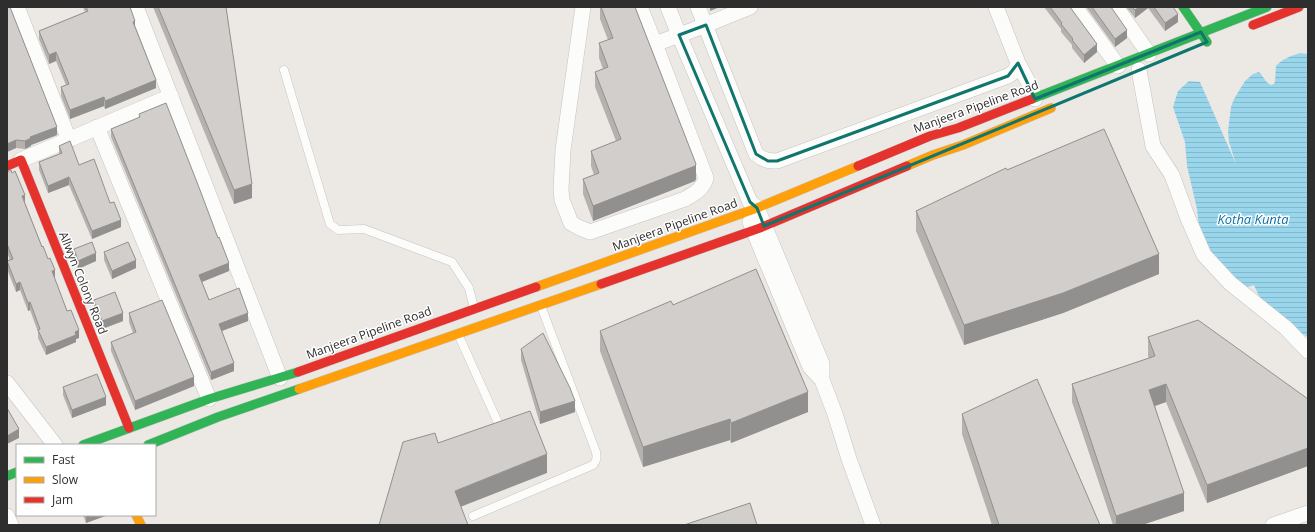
<svg xmlns="http://www.w3.org/2000/svg" width="1315" height="532" font-family="'Open Sans',sans-serif">
  <defs>
    <pattern id="water-rules" width="6" height="5" patternUnits="userSpaceOnUse"><rect width="6" height="5" fill="#99d6ec"/><path d="M0 2.5h6" fill="none" stroke="#84b8cb"/></pattern>
  </defs>
  <rect width="100%" height="100%" fill="#ece8e4"/>
  <path fill="url(#water-rules)" d="M 1300,53 L 1308,54 L 1308,337 L 1301,333 L 1264,304 L 1258,294 L 1254,285 L 1245,288 L 1211,258 L 1199,227 L 1197,209 L 1187,166 L 1185,142 L 1173,107 L 1178,91 L 1189,81 L 1200,82 L 1236,164 L 1229,142 L 1228,131 L 1231,107 L 1234,99 L 1245,81 L 1253,74 L 1259,72 C 1264,77 1265,82 1271,85 L 1274,84 L 1275,81 L 1276,66 C 1282,59 1291,56 1300,53 Z"/>
  <g fill="none" stroke-linecap="round" stroke-linejoin="round">
    <g stroke="#c5c4c5" stroke-width="9">
      <path id="lane" d="M 284,70 L 330,224 L 338,230 L 364,229 L 452,262 L 469,288 L 474,308
        M 458,334 L 500,427 L 506,429
        M 473,516 L 593,465 C 597,460 597,458 596,452 L 541,306"/>
    </g>
    <g stroke="#c5c4c5" stroke-width="16">
      <path id="street" d="M 17,7 L 69,140
        M 136,7 L 280,378
        M 583,7 L 563,150 L 561,190 L 562,200 L 571,223 L 580,228 L 590,232 L 685,199 C 695,193 703,189 706,178 L 655,44 L 640,7
        M 668,7 L 679,35 L 750,202 L 757,208 L 822,364 L 822,380 L 835,414 L 849,459 L 873,525
        M 698,7 L 756,154 C 763,160 768,161 777,161 L 1008,76 L 1015,71 L 1018,63 L 996,7
        M 1075,7 L 1118,66
        M 1116,7 L 1149,54
        M 655,44 L 693,30 L 750,7
        M 1018,63 L 1031,87 L 1035,99
        M 1139,70 L 1153,146 L 1172,175 L 1187,216 L 1204,255 L 1230,283 L 1286,328 L 1308,351
        M 97,127 L 209,399
        M 21,160 L 171,96
        M 750,222 L 810,367 L 822,380
        M 7,383 L 55,445
        M 7,516 L 11,525
        M 1273,525 L 1308,513"/>
    </g>
    <g stroke="#c5c4c5" stroke-width="10">
      <path id="fast" d="M 1183,7 L 1207,42
        M 1032,99 L 1267,7
        M 83,445 L 209,399 L 298,372
        M 148,445 L 218,417 L 299,389
        M 7,476 L 17,472"/>
    </g>
    <g stroke="#c5c4c5" stroke-width="10">
      <path id="slow" d="M 907,166 L 933,155 L 963,145 L 1051,108
        M 536,287 L 757,208 L 858,166
        M 299,389 L 601,284
        M 136,515 L 141,525"/>
    </g>
    <g stroke="#c5c4c5" stroke-width="10">
      <path id="jam" d="M 1253,25 L 1299,7
        M 7,166 L 21,160 L 129,428
        M 858,166 L 930,136 L 958,128 L 1032,99
        M 601,284 L 760,228 L 907,166
        M 298,372 L 536,287"/>
    </g>
    <use href="#lane" stroke="#fcfcfb" stroke-width="8"/>
    <use href="#street" stroke="#fcfcfb" stroke-width="15"/>
    <use href="#fast" stroke="#30b455" stroke-width="9"/>
    <use href="#slow" stroke="#ff9f0a" stroke-width="9"/>
    <use href="#jam" stroke="#e5322d" stroke-width="9"/>
  </g>
  <path fill="#b4b1af" d="M 7,7 L 57,135 L 31,145 L 31,146 L 25,149 L 16,148 L 7,152 Z
    M 83,7 L 130,7 L 135,29 L 156,88 L 105,109 L 104,106 L 70,119 L 61,96 L 61,87 L 66,85 L 56,61 L 49,64 L 39,39 L 39,31 L 85,12 Z
    M 153,7 L 226,7 L 252,198 L 234,204 Z
    M 600,7 L 635,7 L 696,179 L 695,181 L 593,221 L 583,194 L 583,179 L 594,175 L 591,166 L 591,151 L 616,141 L 595,87 L 595,72 L 603,69 L 599,58 L 599,43 L 608,40 L 600,19 Z
    M 1044,7 L 1070,7 L 1097,52 L 1084,63 L 1072,48 L 1072,45 L 1061,32 L 1061,29 Z
    M 1086,7 L 1111,7 L 1127,38 L 1115,47 Z
    M 1126,7 L 1173,7 L 1178,22 L 1165,31 L 1148,8 L 1135,18 Z
    M 139,114 L 229,271 L 202,282 L 209,300 L 248,321 L 222,331 L 234,371 L 211,380 L 111,137 L 111,129 L 139,118 Z
    M 59,146 L 79,165 L 110,203 L 121,227 L 92,239 L 69,185 L 48,193 L 39,170 L 39,162 L 59,154 Z
    M 1007,170 L 1159,274 L 1063,313 L 964,345 L 916,231 L 916,211 Z
    M 7,172 L 25,203 L 42,247 L 55,278 L 54,278 L 67,311 L 79,338 L 76,339 L 76,342 L 46,355 L 38,338 L 38,332 L 30,310 L 28,311 L 20,290 L 16,292 L 7,269 L 7,261 L 10,260 L 7,252 Z
    M 74,249 L 96,261 L 78,269 L 74,257 Z
    M 104,252 L 136,268 L 112,279 L 104,260 Z
    M 94,300 L 123,321 L 102,329 L 94,308 Z
    M 673,305 L 808,412 L 731,443 L 730,440 L 643,467 L 600,351 L 600,331 Z
    M 129,313 L 194,386 L 135,410 L 111,351 L 111,342 L 133,333 L 129,322 Z
    M 1148,337 L 1308,399 L 1308,466 L 1207,503 L 1166,402 L 1155,406 L 1184,511 L 1142,525 L 1113,525 L 1072,402 L 1072,384 L 1149,358 L 1148,356 Z
    M 521,349 L 575,412 L 540,424 L 521,360 Z
    M 63,387 L 106,405 L 72,418 L 63,395 Z
    M 962,414 L 1100,525 L 992,525 L 962,434 Z
    M 83,515 L 108,515 L 86,523 Z"/>
  <path fill="#92908e" d="M 710,7 L 720,7 L 710,11 Z
    M 1139,7 L 1148,7 L 1148,8 L 1135,18 L 1135,10 Z
    M 1178,14 L 1178,22 L 1165,31 L 1165,23 Z
    M 135,21 L 135,30 L 133,22 Z
    M 1127,30 L 1127,38 L 1115,47 L 1115,39 Z
    M 1097,44 L 1097,52 L 1084,63 L 1084,55 Z
    M 56,52 L 56,61 L 49,64 L 49,55 Z
    M 156,80 L 156,88 L 105,109 L 105,101 Z
    M 104,97 L 104,106 L 70,119 L 70,110 Z
    M 57,127 L 57,135 L 31,145 L 31,146 L 25,149 L 25,141 L 30,137 Z
    M 16,140 L 16,148 L 7,152 L 7,144 Z
    M 696,164 L 696,179 L 695,181 L 593,221 L 593,206 Z
    M 69,177 L 69,185 L 48,193 L 48,186 Z
    M 252,184 L 252,198 L 234,204 L 234,190 Z
    M 25,195 L 25,203 L 22,196 Z
    M 121,220 L 121,227 L 92,239 L 92,231 Z
    M 96,253 L 96,261 L 78,269 L 78,261 Z
    M 1159,254 L 1159,274 L 1063,313 L 964,345 L 964,325 Z
    M 136,260 L 136,268 L 112,279 L 112,271 Z
    M 229,263 L 229,271 L 199,283 L 199,275 Z
    M 55,270 L 55,278 L 52,279 L 52,271 Z
    M 20,282 L 20,290 L 16,292 L 16,284 Z
    M 30,302 L 30,310 L 28,311 L 28,303 Z
    M 123,313 L 123,321 L 102,329 L 102,321 Z
    M 248,313 L 248,321 L 219,332 L 219,324 Z
    M 79,330 L 79,338 L 76,339 L 76,342 L 46,355 L 46,347 Z
    M 234,363 L 234,371 L 211,380 L 211,372 Z
    M 194,377 L 194,386 L 135,410 L 135,401 Z
    M 1166,384 L 1166,402 L 1149,408 L 1149,390 Z
    M 808,392 L 808,412 L 731,443 L 731,423 Z
    M 106,397 L 106,405 L 72,418 L 72,410 Z
    M 575,401 L 575,412 L 540,424 L 540,412 Z
    M 730,419 L 730,440 L 643,467 L 643,447 Z
    M 19,429 L 19,438 L 7,444 L 7,436 Z
    M 1308,448 L 1308,466 L 1207,503 L 1207,485 Z
    M 547,454 L 547,473 L 455,509 L 455,491 Z
    M 1184,493 L 1184,511 L 1142,525 L 1116,525 L 1116,516 Z
    M 86,515 L 108,515 L 86,523 Z"/>
  <path fill="#d1cecb" stroke="#92908e" d="M 7,7 L 10,7 L 57,127 L 30,137 L 31,138 L 25,141 L 16,140 L 7,144 Z
    M 86,7 L 130,7 L 135,21 L 133,22 L 156,80 L 105,101 L 104,97 L 70,110 L 61,87 L 69,84 L 56,52 L 49,55 L 39,31 L 88,11 Z
    M 158,7 L 226,7 L 252,184 L 234,190 Z
    M 601,7 L 635,7 L 696,164 L 695,166 L 593,206 L 583,179 L 599,173 L 591,151 L 621,139 L 595,72 L 608,67 L 599,43 L 613,38 Z
    M 1050,7 L 1070,7 L 1097,44 L 1084,55 L 1072,40 L 1073,39 L 1061,24 L 1062,23 Z
    M 1092,7 L 1111,7 L 1127,30 L 1115,39 Z
    M 1132,7 L 1139,7 L 1135,10 Z
    M 1154,7 L 1173,7 L 1178,14 L 1165,23 Z
    M 166,103 L 200,190 L 218,238 L 219,237 L 229,263 L 199,275 L 209,300 L 239,288 L 248,313 L 219,324 L 234,363 L 211,372 L 111,129 L 140,117 L 139,114 Z
    M 1104,129 L 1159,254 L 1063,293 L 964,325 L 916,211 L 1006,168 L 1007,170 Z
    M 70,141 L 79,165 L 94,159 L 110,203 L 114,202 L 121,220 L 92,231 L 69,177 L 48,186 L 39,162 L 62,153 L 59,146 Z
    M 11,170 L 12,173 L 15,171 L 25,195 L 22,196 L 42,247 L 43,246 L 48,259 L 50,258 L 55,270 L 52,271 L 67,311 L 71,310 L 79,330 L 75,332 L 76,335 L 46,347 L 38,330 L 40,329 L 30,302 L 28,303 L 20,282 L 16,284 L 7,261 L 13,259 L 7,244 L 7,172 Z
    M 92,242 L 96,253 L 78,261 L 74,249 Z
    M 128,242 L 136,260 L 112,271 L 104,252 Z
    M 756,269 L 808,392 L 731,423 L 730,419 L 643,447 L 600,331 L 671,301 L 673,305 Z
    M 115,292 L 123,313 L 102,321 L 94,300 Z
    M 162,300 L 194,377 L 135,401 L 111,342 L 136,332 L 129,313 Z
    M 1198,320 L 1308,399 L 1308,448 L 1207,485 L 1166,384 L 1149,390 L 1184,493 L 1116,516 L 1072,384 L 1155,356 L 1148,337 Z
    M 543,333 L 570,388 L 575,401 L 540,412 L 521,349 Z
    M 97,374 L 106,397 L 72,410 L 63,387 Z
    M 1037,379 L 1100,525 L 999,525 L 962,414 Z
    M 7,408 L 19,429 L 7,436 Z
    M 530,411 L 547,454 L 455,491 L 468,525 L 379,525 L 403,442 L 435,433 L 438,443 Z
    M 750,503 L 757,525 L 684,525 Z"/>
  <path fill="none" stroke="#0f766e" stroke-width="3" stroke-linejoin="round" d="M 706,25 L 756,154 L 768,161 L 777,161 L 1008,76 L 1018,63 L 1035,99 L 1201,32 L 1207,42 L 764,226 L 757,208 L 750,202 L 679,35 Z"/>
  <g text-anchor="middle" stroke-width="3" stroke-linejoin="round" paint-order="stroke">
    <g font-size="12" fill="#2e2e2e" stroke="#fff">
      <text transform="translate(976 107) rotate(-20)" y="4">Manjeera Pipeline Road</text>
      <text transform="translate(675 225) rotate(-20)" y="4">Manjeera Pipeline Road</text>
      <text transform="translate(83 283) rotate(68)" y="4">Allwyn Colony Road</text>
      <text transform="translate(369 333) rotate(-20)" y="4">Manjeera Pipeline Road</text>
    </g>
    <g font-size="13" font-style="italic" fill="#0d6fa3" stroke="#fff">
      <text x="1253" y="224">Kotha Kunta</text>
    </g>
  </g>
  <rect width="1315" height="532" fill="none" stroke="#2e2e2e" stroke-width="16"/>
  <rect x="16" y="444" width="140" height="72" fill="#ffffff" stroke="#ababab"/>
  <rect x="24" y="457" width="20" height="6" fill="#30b455" stroke="#ababab"/>
  <text x="52" y="464" font-size="12" fill="#2e2e2e">Fast</text>
  <rect x="24" y="477" width="20" height="6" fill="#ff9f0a" stroke="#ababab"/>
  <text x="52" y="484" font-size="12" fill="#2e2e2e">Slow</text>
  <rect x="24" y="497" width="20" height="6" fill="#e5322d" stroke="#ababab"/>
  <text x="52" y="504" font-size="12" fill="#2e2e2e">Jam</text>
</svg>
